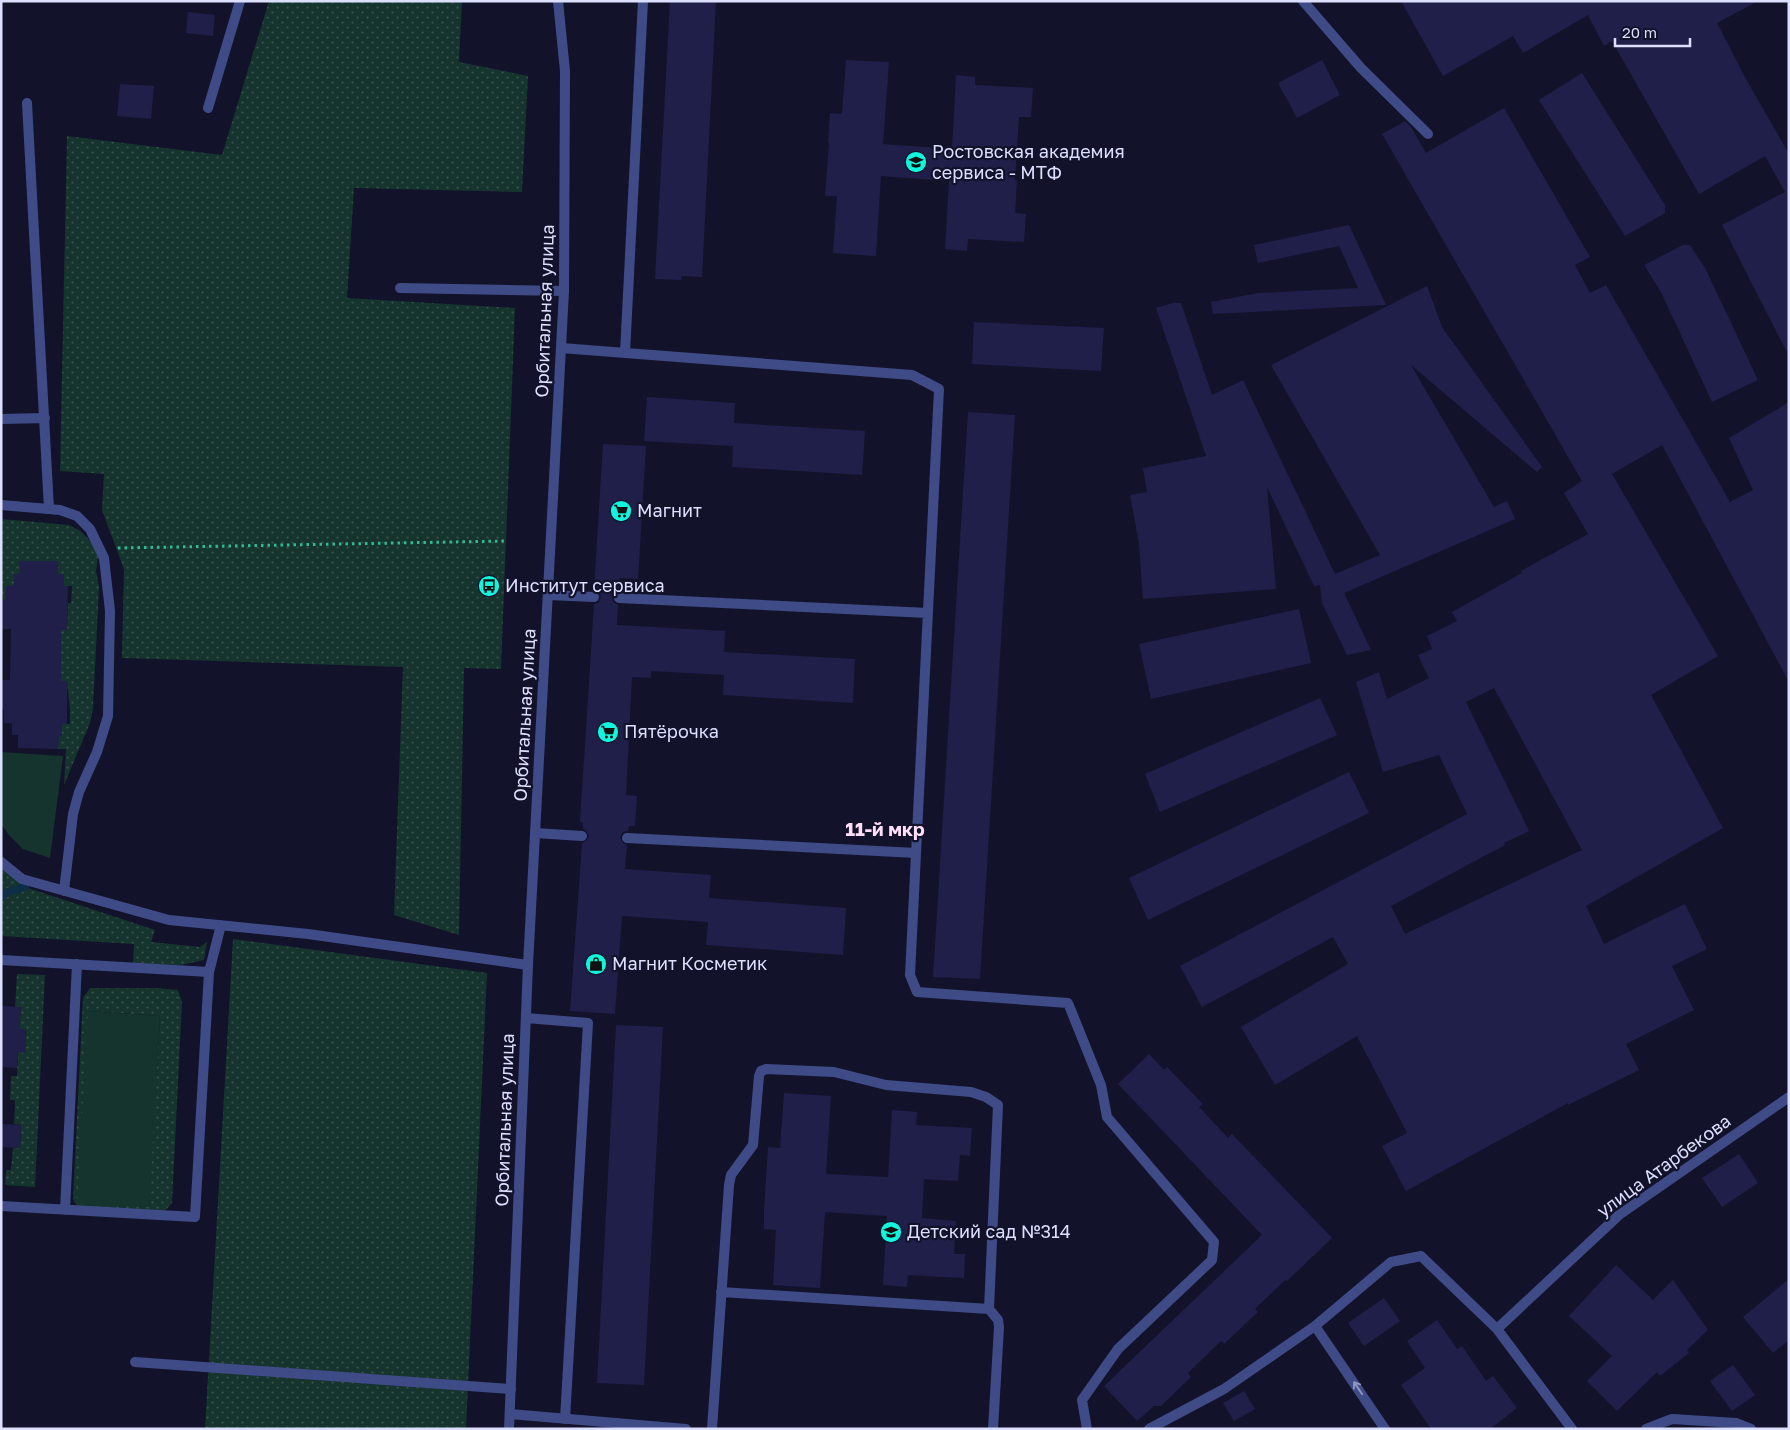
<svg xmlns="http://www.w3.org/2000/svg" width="1790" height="1430" font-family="'Golos Text',sans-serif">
  <defs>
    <pattern id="grass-dots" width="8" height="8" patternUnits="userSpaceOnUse" patternTransform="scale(1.25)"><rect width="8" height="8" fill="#15342d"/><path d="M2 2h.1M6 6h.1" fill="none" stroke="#37514c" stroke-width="1.8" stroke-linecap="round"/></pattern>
  </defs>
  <rect width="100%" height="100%" fill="#12132a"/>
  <path fill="url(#grass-dots)" fill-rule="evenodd" d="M 269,1 L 462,1 L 459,62 L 528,76 L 522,192 L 354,188 L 347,298 L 515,308 L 501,669 L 464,668 L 459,935 L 394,915 L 403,667 L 122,658 L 124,569 L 102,510 L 104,474 L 60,471 L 67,136 L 222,155 Z
    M 1,519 L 69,525 L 79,530 L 99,549 L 96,571 L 99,587 L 93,708 L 90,723 L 64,785 L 66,749 L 56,749 L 56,736 L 62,736 L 62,724 L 70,724 L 70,710 L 67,681 L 61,681 L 58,643 L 61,642 L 61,630 L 67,630 L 68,603 L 71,603 L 72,586 L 64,586 L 58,574 L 58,561 L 20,561 L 20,574 L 14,574 L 14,586 L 6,586 L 6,600 L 1,600 Z
    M 1,863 L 25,887 L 155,930 L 151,942 L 200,947 L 207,942 L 204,960 L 181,965 L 133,964 L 134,944 L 1,936 Z
    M 233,939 L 487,973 L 466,1429 L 205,1429 Z
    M 17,974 L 45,975 L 35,1187 L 5,1185 L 6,1170 L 11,1170 L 13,1148 L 20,1148 L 21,1125 L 14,1124 L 15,1100 L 10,1100 L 11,1076 L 17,1076 L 18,1052 L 25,1052 L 26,1029 L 19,1029 L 21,1007 L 15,1007 Z
    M 90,988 L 156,988 L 178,990 L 182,1002 L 172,1203 L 166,1210 L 160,1213 L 79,1209 L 73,1199 L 83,998 ZM 89,1011 L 160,1016 L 148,1207 Z"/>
  <path fill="#15342d" d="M 1,752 L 63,756 L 50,858 L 23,849 L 9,835 L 1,824 Z
    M 88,1011 L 160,1016 L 149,1207 L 77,1203 Z"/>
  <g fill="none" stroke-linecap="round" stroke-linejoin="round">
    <path stroke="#0e2e48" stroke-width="8" d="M 1,897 L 8,892 L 25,887"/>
  </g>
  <path fill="#1f1f4a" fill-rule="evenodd" d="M 670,1 L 716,1 L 702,277 L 682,276 L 681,280 L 655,279 Z
    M 1401,1 L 1758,1 L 1717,23 L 1747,81 L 1789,154 L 1789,356 L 1722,225 L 1785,192 L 1765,156 L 1699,194 L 1612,41 L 1604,46 L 1588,15 L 1523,53 L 1513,36 L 1443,76 Z
    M 188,12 L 215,15 L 213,36 L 186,33 Z
    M 846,60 L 889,62 L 883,144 L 952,149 L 956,75 L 975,77 L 975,85 L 1033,88 L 1031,117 L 1019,117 L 1015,180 L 1017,181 L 1015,213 L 1026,214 L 1024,242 L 968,239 L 967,251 L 945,249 L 949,181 L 881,176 L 876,256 L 833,253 L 837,196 L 825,196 L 829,143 L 828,142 L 830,113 L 842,114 Z
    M 1322,60 L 1340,95 L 1297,118 L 1278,83 Z
    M 1582,73 L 1665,205 L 1665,213 L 1625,236 L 1539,100 Z
    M 120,84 L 154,86 L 151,119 L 117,116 Z
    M 1504,108 L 1590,257 L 1575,265 L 1590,293 L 1606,285 L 1730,502 L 1753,490 L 1729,438 L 1789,402 L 1789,682 L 1662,445 L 1612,474 L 1718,656 L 1651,695 L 1723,828 L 1586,906 L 1604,944 L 1685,904 L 1707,949 L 1672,966 L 1694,1010 L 1626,1044 L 1639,1070 L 1568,1105 L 1568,1103 L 1406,1191 L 1382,1146 L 1407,1133 L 1357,1036 L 1275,1085 L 1241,1027 L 1348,964 L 1333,937 L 1202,1007 L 1180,966 L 1467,814 L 1439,755 L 1383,772 L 1356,682 L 1379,672 L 1387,699 L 1429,678 L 1418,655 L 1432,649 L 1427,636 L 1457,621 L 1452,612 L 1522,573 L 1521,571 L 1588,534 L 1564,493 L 1582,481 L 1382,134 L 1405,121 L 1411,127 L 1426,153 ZM 1494,688 L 1582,850 L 1405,934 L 1391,906 L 1505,845 L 1504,843 L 1529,831 L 1466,702 Z
    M 1349,225 L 1386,305 L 1213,314 L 1211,302 L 1258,293 L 1358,288 L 1339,246 L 1258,263 L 1254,245 Z
    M 1683,245 L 1690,245 L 1705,268 L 1758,380 L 1712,402 L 1661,292 L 1644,265 Z
    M 1427,286 L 1442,327 L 1542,467 L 1537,472 L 1411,365 L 1494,507 L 1507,501 L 1515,519 L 1344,593 L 1371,650 L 1347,655 L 1322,603 L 1320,585 L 1314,586 L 1267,487 L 1276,589 L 1143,599 L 1139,544 L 1130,495 L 1147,492 L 1143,468 L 1206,456 L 1156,308 L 1173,303 L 1181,303 L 1212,395 L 1243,380 L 1335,574 L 1380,555 L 1271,365 Z
    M 974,322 L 1104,328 L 1101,371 L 972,364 Z
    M 647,397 L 735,403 L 734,423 L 865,431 L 862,475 L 732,467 L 733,446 L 644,441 Z
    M 968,412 L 1015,415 L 980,979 L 933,977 Z
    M 603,444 L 646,446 L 638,579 L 620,578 L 619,591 L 615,592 L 612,597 L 613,602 L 618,605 L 617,625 L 725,631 L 724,652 L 855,659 L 853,703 L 723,695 L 724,675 L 651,671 L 651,678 L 632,677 L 626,795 L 637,796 L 635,826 L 629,826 L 628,831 L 623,832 L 620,837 L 623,843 L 627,845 L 625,869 L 711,875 L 709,898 L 846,908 L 843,955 L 706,945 L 708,922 L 622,916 L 615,1014 L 570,1011 L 582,843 L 587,840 L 589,836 L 586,831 L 583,829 L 583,823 L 580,822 L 594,604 L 598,603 L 601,598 L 600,593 L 594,590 Z
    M 20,561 L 58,561 L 58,574 L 64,574 L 64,586 L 68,586 L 67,630 L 61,630 L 61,681 L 67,681 L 67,724 L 62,724 L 62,736 L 59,736 L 58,749 L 18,748 L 18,735 L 12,735 L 12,723 L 4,723 L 4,709 L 1,709 L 1,680 L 10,680 L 11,629 L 1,629 L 1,600 L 6,600 L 6,586 L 14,586 L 14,574 L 20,574 Z
    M 1299,609 L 1311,663 L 1151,699 L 1139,644 Z
    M 1320,698 L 1337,735 L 1160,812 L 1145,774 Z
    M 1349,772 L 1369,813 L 1148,920 L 1129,878 Z
    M 1,1006 L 21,1007 L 19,1029 L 26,1029 L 25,1053 L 18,1052 L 17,1068 L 1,1067 Z
    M 616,1025 L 663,1027 L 644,1385 L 597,1383 Z
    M 1149,1054 L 1164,1070 L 1167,1067 L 1203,1104 L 1199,1107 L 1228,1138 L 1232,1134 L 1332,1238 L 1287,1281 L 1285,1280 L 1255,1309 L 1258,1312 L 1224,1344 L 1221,1341 L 1188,1373 L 1191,1377 L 1161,1406 L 1154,1406 L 1137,1421 L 1104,1386 L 1262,1235 L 1118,1084 Z
    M 784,1093 L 831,1096 L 826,1174 L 888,1177 L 892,1110 L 917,1112 L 916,1125 L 972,1128 L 970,1156 L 960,1155 L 958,1181 L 924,1179 L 922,1218 L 956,1221 L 954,1254 L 965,1254 L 964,1278 L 908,1275 L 907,1287 L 883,1285 L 887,1216 L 825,1212 L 820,1288 L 773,1285 L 776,1230 L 764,1229 L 764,1209 L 768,1147 L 780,1148 Z
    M 1,1124 L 21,1125 L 20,1148 L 1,1147 Z
    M 1739,1154 L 1758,1183 L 1722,1207 L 1702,1178 Z
    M 1616,1265 L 1653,1300 L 1673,1280 L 1708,1330 L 1687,1350 L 1689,1353 L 1660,1376 L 1657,1372 L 1617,1411 L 1587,1381 L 1612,1356 L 1569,1316 Z
    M 1789,1279 L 1789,1340 L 1773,1353 L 1743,1317 Z
    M 1384,1298 L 1400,1321 L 1364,1346 L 1348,1323 Z
    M 1437,1320 L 1457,1349 L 1462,1346 L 1486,1381 L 1493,1376 L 1517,1408 L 1490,1429 L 1431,1429 L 1401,1385 L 1425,1368 L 1407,1341 Z
    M 1733,1365 L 1755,1395 L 1732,1411 L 1710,1381 Z
    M 1244,1391 L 1255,1409 L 1234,1421 L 1223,1403 Z"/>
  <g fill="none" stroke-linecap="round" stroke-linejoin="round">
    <path stroke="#36b896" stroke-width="3" stroke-dasharray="2.5 4" stroke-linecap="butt" d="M 118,548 L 507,541"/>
    <path stroke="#3f4b87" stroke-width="10" d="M 1303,1 L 1361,68 L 1428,134
      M 27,103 L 49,509
      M 400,288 L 564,291
      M 561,348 L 912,375 L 939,389 L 910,975 L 917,992 L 1068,1003 L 1101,1085 L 1107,1117 L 1214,1242 L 1212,1260 L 1118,1349 L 1082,1400 L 1087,1429
      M 625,353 L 643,1
      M 1,419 L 45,418
      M 1,505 L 60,510 L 77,516 L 90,529 L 104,558 L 110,611 L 108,716 L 97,752 L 79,792 L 73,814 L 64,891
      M 548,595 L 594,597
      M 619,598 L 928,613
      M 535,833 L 582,836
      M 627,838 L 916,853
      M 1,862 L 22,879 L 169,920 L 308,934 L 528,965
      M 1,960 L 209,972 L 195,1217 L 1,1206
      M 209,972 L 221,925
      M 526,1018 L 588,1023 L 565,1419
      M 65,1210 L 77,964
      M 989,1309 L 998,1320 L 999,1327 L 993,1429
      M 135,1362 L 511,1389
      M 712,1429 L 729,1185 L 731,1175 L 753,1145 L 759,1076 L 761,1071 L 766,1069 L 834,1072 L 886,1085 L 971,1092 L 986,1097 L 998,1105 L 989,1309 L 721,1292
      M 1646,1429 L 1672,1419 L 1736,1423 L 1751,1429"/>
    <path stroke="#3f4b87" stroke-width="10" d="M 208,108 L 240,1
      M 1315,1326 L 1385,1429
      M 1497,1329 L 1619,1215 L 1789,1097
      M 510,1414 L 686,1429
      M 509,1429 L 528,965 L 564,291 L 565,71 L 558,1
      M 1149,1429 L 1224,1389 L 1315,1326 L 1391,1262 L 1421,1256 L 1497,1329 L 1572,1429"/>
  </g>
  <defs><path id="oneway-shaft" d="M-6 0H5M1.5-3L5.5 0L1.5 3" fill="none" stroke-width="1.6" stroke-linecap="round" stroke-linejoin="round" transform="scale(1.25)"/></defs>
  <use stroke="#8e95c2" href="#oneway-shaft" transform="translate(1358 1388) rotate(-124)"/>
  <defs>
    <g id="university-disc" transform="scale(1.125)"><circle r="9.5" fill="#11f5de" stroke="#12132a"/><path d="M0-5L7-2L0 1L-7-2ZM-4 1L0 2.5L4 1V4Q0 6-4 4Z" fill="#111"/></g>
    <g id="supermarket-disc" transform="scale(1.125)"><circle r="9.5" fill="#11f5de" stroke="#12132a"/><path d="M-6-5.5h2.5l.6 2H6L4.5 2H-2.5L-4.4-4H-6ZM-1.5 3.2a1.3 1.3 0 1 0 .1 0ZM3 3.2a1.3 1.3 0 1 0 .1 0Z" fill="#111"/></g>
    <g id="bus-disc" transform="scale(1.125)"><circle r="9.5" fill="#11f5de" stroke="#12132a"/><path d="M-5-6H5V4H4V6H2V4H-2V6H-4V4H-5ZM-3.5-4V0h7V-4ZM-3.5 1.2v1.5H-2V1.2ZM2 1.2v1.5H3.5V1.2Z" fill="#111"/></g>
    <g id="shop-disc" transform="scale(1.125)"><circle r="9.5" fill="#11f5de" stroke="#12132a"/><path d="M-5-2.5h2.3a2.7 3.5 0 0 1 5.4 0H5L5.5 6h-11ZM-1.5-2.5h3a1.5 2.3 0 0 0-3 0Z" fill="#111"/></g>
    <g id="school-disc" transform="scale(1.125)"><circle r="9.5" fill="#11f5de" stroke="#12132a"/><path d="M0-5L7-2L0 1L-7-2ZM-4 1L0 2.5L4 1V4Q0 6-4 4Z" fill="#111"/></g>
  </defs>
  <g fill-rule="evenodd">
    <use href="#university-disc" x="916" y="162"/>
    <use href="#supermarket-disc" x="621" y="511"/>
    <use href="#bus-disc" x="489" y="586"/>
    <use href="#supermarket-disc" x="608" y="732"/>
    <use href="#shop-disc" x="596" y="964"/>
    <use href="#school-disc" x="891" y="1232"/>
  </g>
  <g text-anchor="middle" stroke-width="4.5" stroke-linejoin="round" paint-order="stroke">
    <g font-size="18" fill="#dddffe" stroke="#12132a" text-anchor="start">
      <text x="932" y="158">Ростовская академия<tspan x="932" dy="21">сервиса - МТФ</tspan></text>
      <text x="637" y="517">Магнит</text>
      <text x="505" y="592">Институт сервиса</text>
      <text x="624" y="738">Пятёрочка</text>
      <text x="612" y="970">Магнит Косметик</text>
      <text x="907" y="1238">Детский сад №314</text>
    </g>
    <g font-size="18" fill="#dddffe" stroke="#12132a">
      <text transform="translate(545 311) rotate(-88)" y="6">Орбитальная улица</text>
      <text transform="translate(525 715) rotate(-87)" y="6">Орбитальная улица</text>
      <text transform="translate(505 1120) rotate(-88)" y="6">Орбитальная улица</text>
      <text transform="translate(1664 1166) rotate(-36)" y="6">улица Атарбекова</text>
    </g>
    <g font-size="19" font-weight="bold" fill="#fedef8" stroke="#12132a">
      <text x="885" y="836">11-й мкр</text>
    </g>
  </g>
  <rect width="1790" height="1430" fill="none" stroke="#dddffe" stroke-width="5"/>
  <path d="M1615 38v8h75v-8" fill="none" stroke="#dddffe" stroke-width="2.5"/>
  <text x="1622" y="38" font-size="15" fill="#dddffe" stroke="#12132a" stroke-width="4" paint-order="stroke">20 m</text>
</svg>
